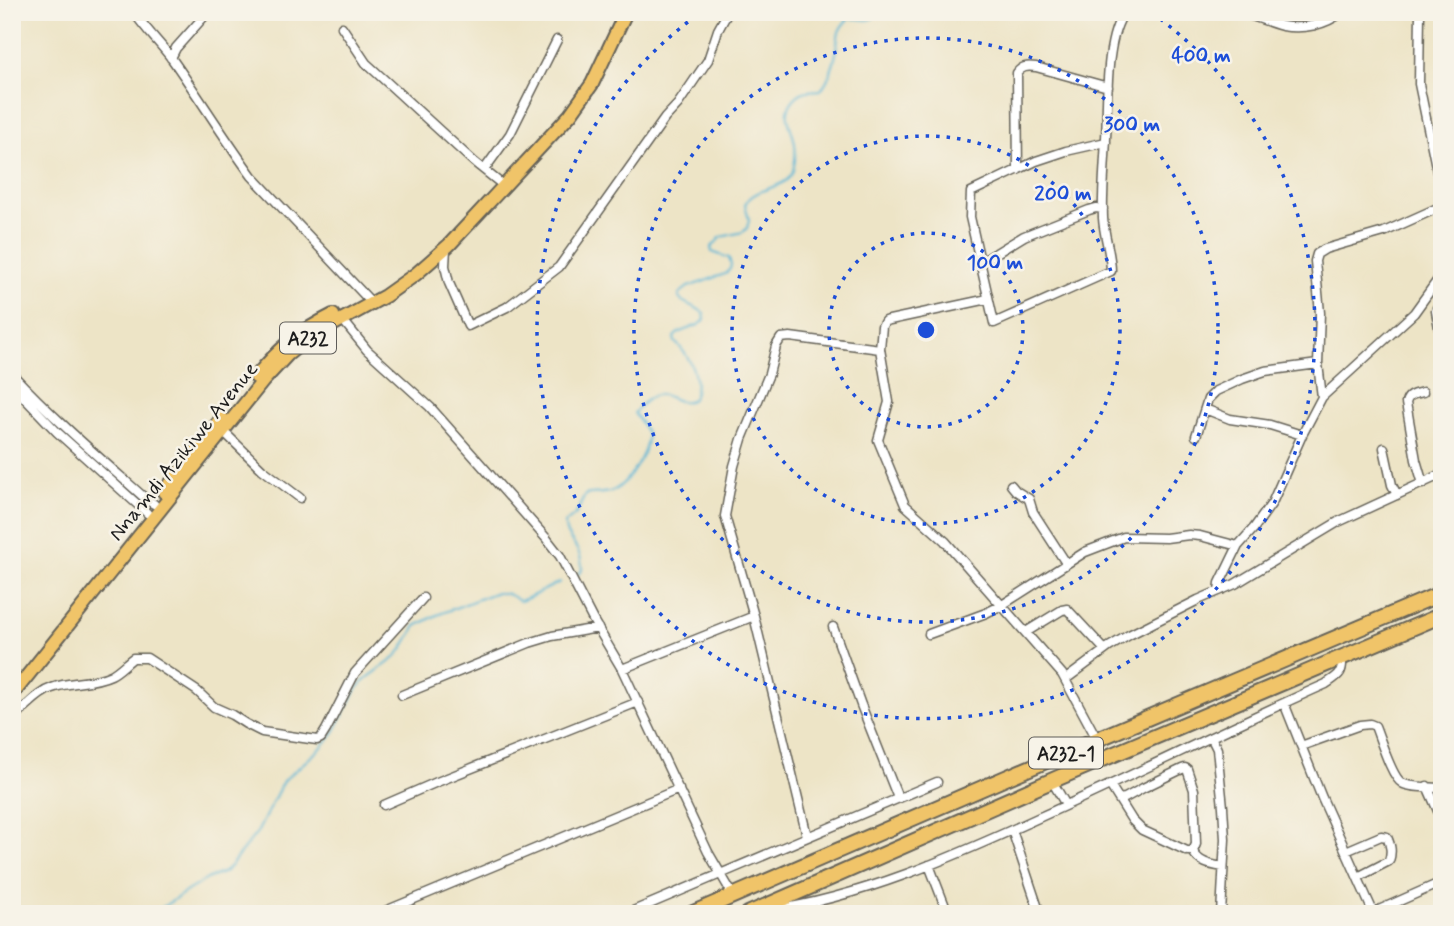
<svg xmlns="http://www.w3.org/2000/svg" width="1454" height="926" font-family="Mynerve,sans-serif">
  <rect width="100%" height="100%" fill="#f7f3e8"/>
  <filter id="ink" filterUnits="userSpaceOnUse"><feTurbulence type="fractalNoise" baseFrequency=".0143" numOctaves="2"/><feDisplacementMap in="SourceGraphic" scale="14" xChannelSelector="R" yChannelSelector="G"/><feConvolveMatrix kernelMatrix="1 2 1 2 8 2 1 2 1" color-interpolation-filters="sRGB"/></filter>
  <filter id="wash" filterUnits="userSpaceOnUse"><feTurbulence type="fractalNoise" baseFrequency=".00686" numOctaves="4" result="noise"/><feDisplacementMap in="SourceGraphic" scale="28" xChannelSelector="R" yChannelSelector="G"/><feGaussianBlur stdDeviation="1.57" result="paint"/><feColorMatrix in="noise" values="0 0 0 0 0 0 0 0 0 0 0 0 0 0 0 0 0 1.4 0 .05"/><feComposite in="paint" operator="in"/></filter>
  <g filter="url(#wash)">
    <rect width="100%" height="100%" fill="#ede4c6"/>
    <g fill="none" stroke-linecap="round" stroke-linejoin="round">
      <path stroke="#57b5d6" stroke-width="2" d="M 578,574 L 582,570 C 582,561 580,553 575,546 C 569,537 565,535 565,523 L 576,514 L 585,495 C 594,492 603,495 612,491 C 627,486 652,447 646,432 C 643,426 638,419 634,413 C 664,374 670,411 693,399 C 701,379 690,356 675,342 L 674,337 C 682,327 696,330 705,320 L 704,313 C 697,307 683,304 679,298 L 679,294 L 688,287 L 725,274 L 730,269 L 731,265 L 729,258 L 712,252 L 711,248 L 721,237 L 743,232 L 747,228 L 749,220 L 745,204 C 756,185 786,191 793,171 C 795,163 796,152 795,144 C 792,125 780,114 795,98 C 798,95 800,93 804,92 C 809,90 815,91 821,90 C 828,80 834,66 836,53 C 839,36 835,32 849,18 L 868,20 L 875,17 L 876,12
        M 152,914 L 190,889 L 209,878 L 225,872 L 231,865 L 258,831 L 283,781 L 322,747 L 334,732 L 357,689 L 366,679 L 395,658 L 403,648 L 416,626 L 437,615 L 494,593 L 506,593 L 520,601 L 528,598 L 560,582"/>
    </g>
  </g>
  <g filter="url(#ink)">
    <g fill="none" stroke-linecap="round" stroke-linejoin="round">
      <g stroke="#656258" stroke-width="11">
        <path id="street" d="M 134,12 C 145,29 160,43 172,59 C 199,97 224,138 252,176 L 372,303
          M 1238,12 C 1253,15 1267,22 1282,26 C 1303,30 1326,25 1342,12
          M 1420,12 L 1419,84 L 1442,196
          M 342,27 L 366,63 L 474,162 L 499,182
          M 171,58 L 176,48 L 208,12
          M 1106,142 L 1066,151 L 1036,161 L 971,192 L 970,217 L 994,323 L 1111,271 C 1111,254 1104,236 1103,218 C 1102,192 1105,164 1106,138 C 1108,106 1104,37 1125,12
          M 484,170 L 510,134 L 557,40
          M 1018,170 L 1017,73 C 1022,66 1027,66 1036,67 L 1108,87
          M 446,248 L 445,266 L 449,283 L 468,326 L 507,307 L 559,267 L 665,118 L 678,104 L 708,60 L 718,30 L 728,12
          M 980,263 L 1024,236 L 1089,210 L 1096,208 L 1103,209
          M 988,299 L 885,321 L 882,326 L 880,349 L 889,402 L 878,440 L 905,505 L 945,541 L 1062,674 L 1097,739
          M 1442,307 L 1437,308 L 1436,311 L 1442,345
          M 342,319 L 367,350 L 430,407 L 546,538 L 560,556 L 593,620 L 622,669 L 708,852 L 733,895
          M 12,374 C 54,419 101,459 147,500 L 154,504
          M 12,385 L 57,432 L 147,513
          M 1322,397 L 1318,364 L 1320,313 L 1315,261 L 1317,254 L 1325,249 L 1384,232 L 1442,206
          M 1205,409 L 1230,419 L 1270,425 L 1302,435
          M 223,431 L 262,469 L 300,498
          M 1196,436 L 1208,399 L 1216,391 L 1242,379 L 1265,371 L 1318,364
          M 1384,448 L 1392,485 L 1397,495
          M 1423,484 L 1416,460 L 1406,403 C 1408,394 1415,394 1423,392
          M 1011,485 L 1016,491 L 1029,499 L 1033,512 L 1066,563
          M 1219,591 L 1220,583 L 1238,546 L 1254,528 L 1272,503 L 1302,435 L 1322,397 L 1414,313 L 1442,274
          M 833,627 L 861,705 L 898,798
          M 1026,632 L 1062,610 L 1067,609 L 1105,650
          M 929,634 L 986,613 L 1002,605 L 1085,552 L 1124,537 L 1166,538 L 1189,535 L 1200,536 L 1238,546
          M 622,669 L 754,616
          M 1066,679 L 1109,647 L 1129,635 L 1198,600 L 1235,584 L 1338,522 L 1442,474
          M 402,695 L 529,643 L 552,636 L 598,628
          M 1284,703 L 1322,798 L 1374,914
          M 12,718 C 25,710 36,693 52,688 C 71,681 92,684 111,675 C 119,671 126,663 133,658 L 147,658 L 197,691 L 214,707 L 232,715 L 246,724 L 262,732 L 317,740 L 321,738 L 326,730 L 355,673 L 423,598
          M 1211,737 L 1217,749 L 1223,807 L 1225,839 L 1221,914
          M 1301,746 L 1360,725 L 1370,724 L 1375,726 C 1380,738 1392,778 1402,783 C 1410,788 1431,787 1442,788
          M 1052,781 L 1066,805
          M 1110,785 L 1132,820 L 1142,830 L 1187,851 L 1193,851 C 1198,863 1211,865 1223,867
          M 1427,786 L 1442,820
          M 1119,799 L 1125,798 L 1143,788 L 1182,769 L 1185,768 L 1187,769 L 1194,790 L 1196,844 L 1193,851
          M 384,805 L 437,782 L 638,702
          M 1012,830 L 1040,914
          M 807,836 L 754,616 L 725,516 L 734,466 L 742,439 L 769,374 L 776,346 L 781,338 L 790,337 L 880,349
          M 1346,851 L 1381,836 L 1387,837 C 1391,846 1392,852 1389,861 L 1358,877
          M 929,865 L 948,914
          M 768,911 C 862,897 951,858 1038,818 C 1134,775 1229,727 1326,684 C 1339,675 1343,674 1342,658
          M 378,914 L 679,789
          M 626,914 L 937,782
          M 1370,914 L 1442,882"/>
      </g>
      <g stroke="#656258" stroke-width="16">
        <path id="primary" d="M 256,377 C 279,348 301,331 333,315
          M 164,492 L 222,418
          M 12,695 L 263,381 L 288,354 L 305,340 L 385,296 L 416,274 L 449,245 L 570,115 L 592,84 L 626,12"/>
      </g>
      <g stroke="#656258" stroke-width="18">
        <path id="highway" d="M 691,914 L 1008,777 L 1442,593
          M 748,914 L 1058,778 L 1442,615"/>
      </g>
      <use href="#street" stroke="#fff" stroke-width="8"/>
      <use href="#primary" stroke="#f0c469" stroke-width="12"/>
      <use href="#highway" stroke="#f0c469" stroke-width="14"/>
    </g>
  </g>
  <g fill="none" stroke="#1d4ed8" stroke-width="3.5" stroke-dasharray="3.5 7">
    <circle cx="926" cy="330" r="97"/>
    <circle cx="926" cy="330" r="194"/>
    <circle cx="926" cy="330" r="292"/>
    <path d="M1152 13A389 389 0 1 1 700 13"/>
  </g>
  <g text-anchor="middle" stroke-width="5" stroke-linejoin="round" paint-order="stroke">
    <g fill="#f7f3e8" stroke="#5e5c59" stroke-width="2">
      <rect x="280" y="322.5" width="56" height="31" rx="5"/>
      <rect x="1029" y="737.5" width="74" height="31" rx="5"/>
    </g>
    <g font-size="19" font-weight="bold" fill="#1c1c1c">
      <text x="308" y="345">A232</text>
      <text x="1066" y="760">A232-1</text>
    </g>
    <g font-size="21" fill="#1c1c1c" stroke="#f7f3e8">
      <text transform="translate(183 451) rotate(-51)" y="7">Nnamdi Azikiwe Avenue</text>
    </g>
  </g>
  <circle cx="926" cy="330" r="10" fill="#1d4ed8" stroke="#f7f3e8" stroke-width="3.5"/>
  <g font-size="21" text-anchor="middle" font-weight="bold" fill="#1d4ed8" stroke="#f7f3e8" stroke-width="5" stroke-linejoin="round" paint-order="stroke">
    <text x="1201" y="62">400 m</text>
    <text x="1132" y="131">300 m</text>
    <text x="1063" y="200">200 m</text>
    <text x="995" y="269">100 m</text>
  </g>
  <rect width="1454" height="926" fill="none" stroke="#f7f3e8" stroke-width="42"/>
</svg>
